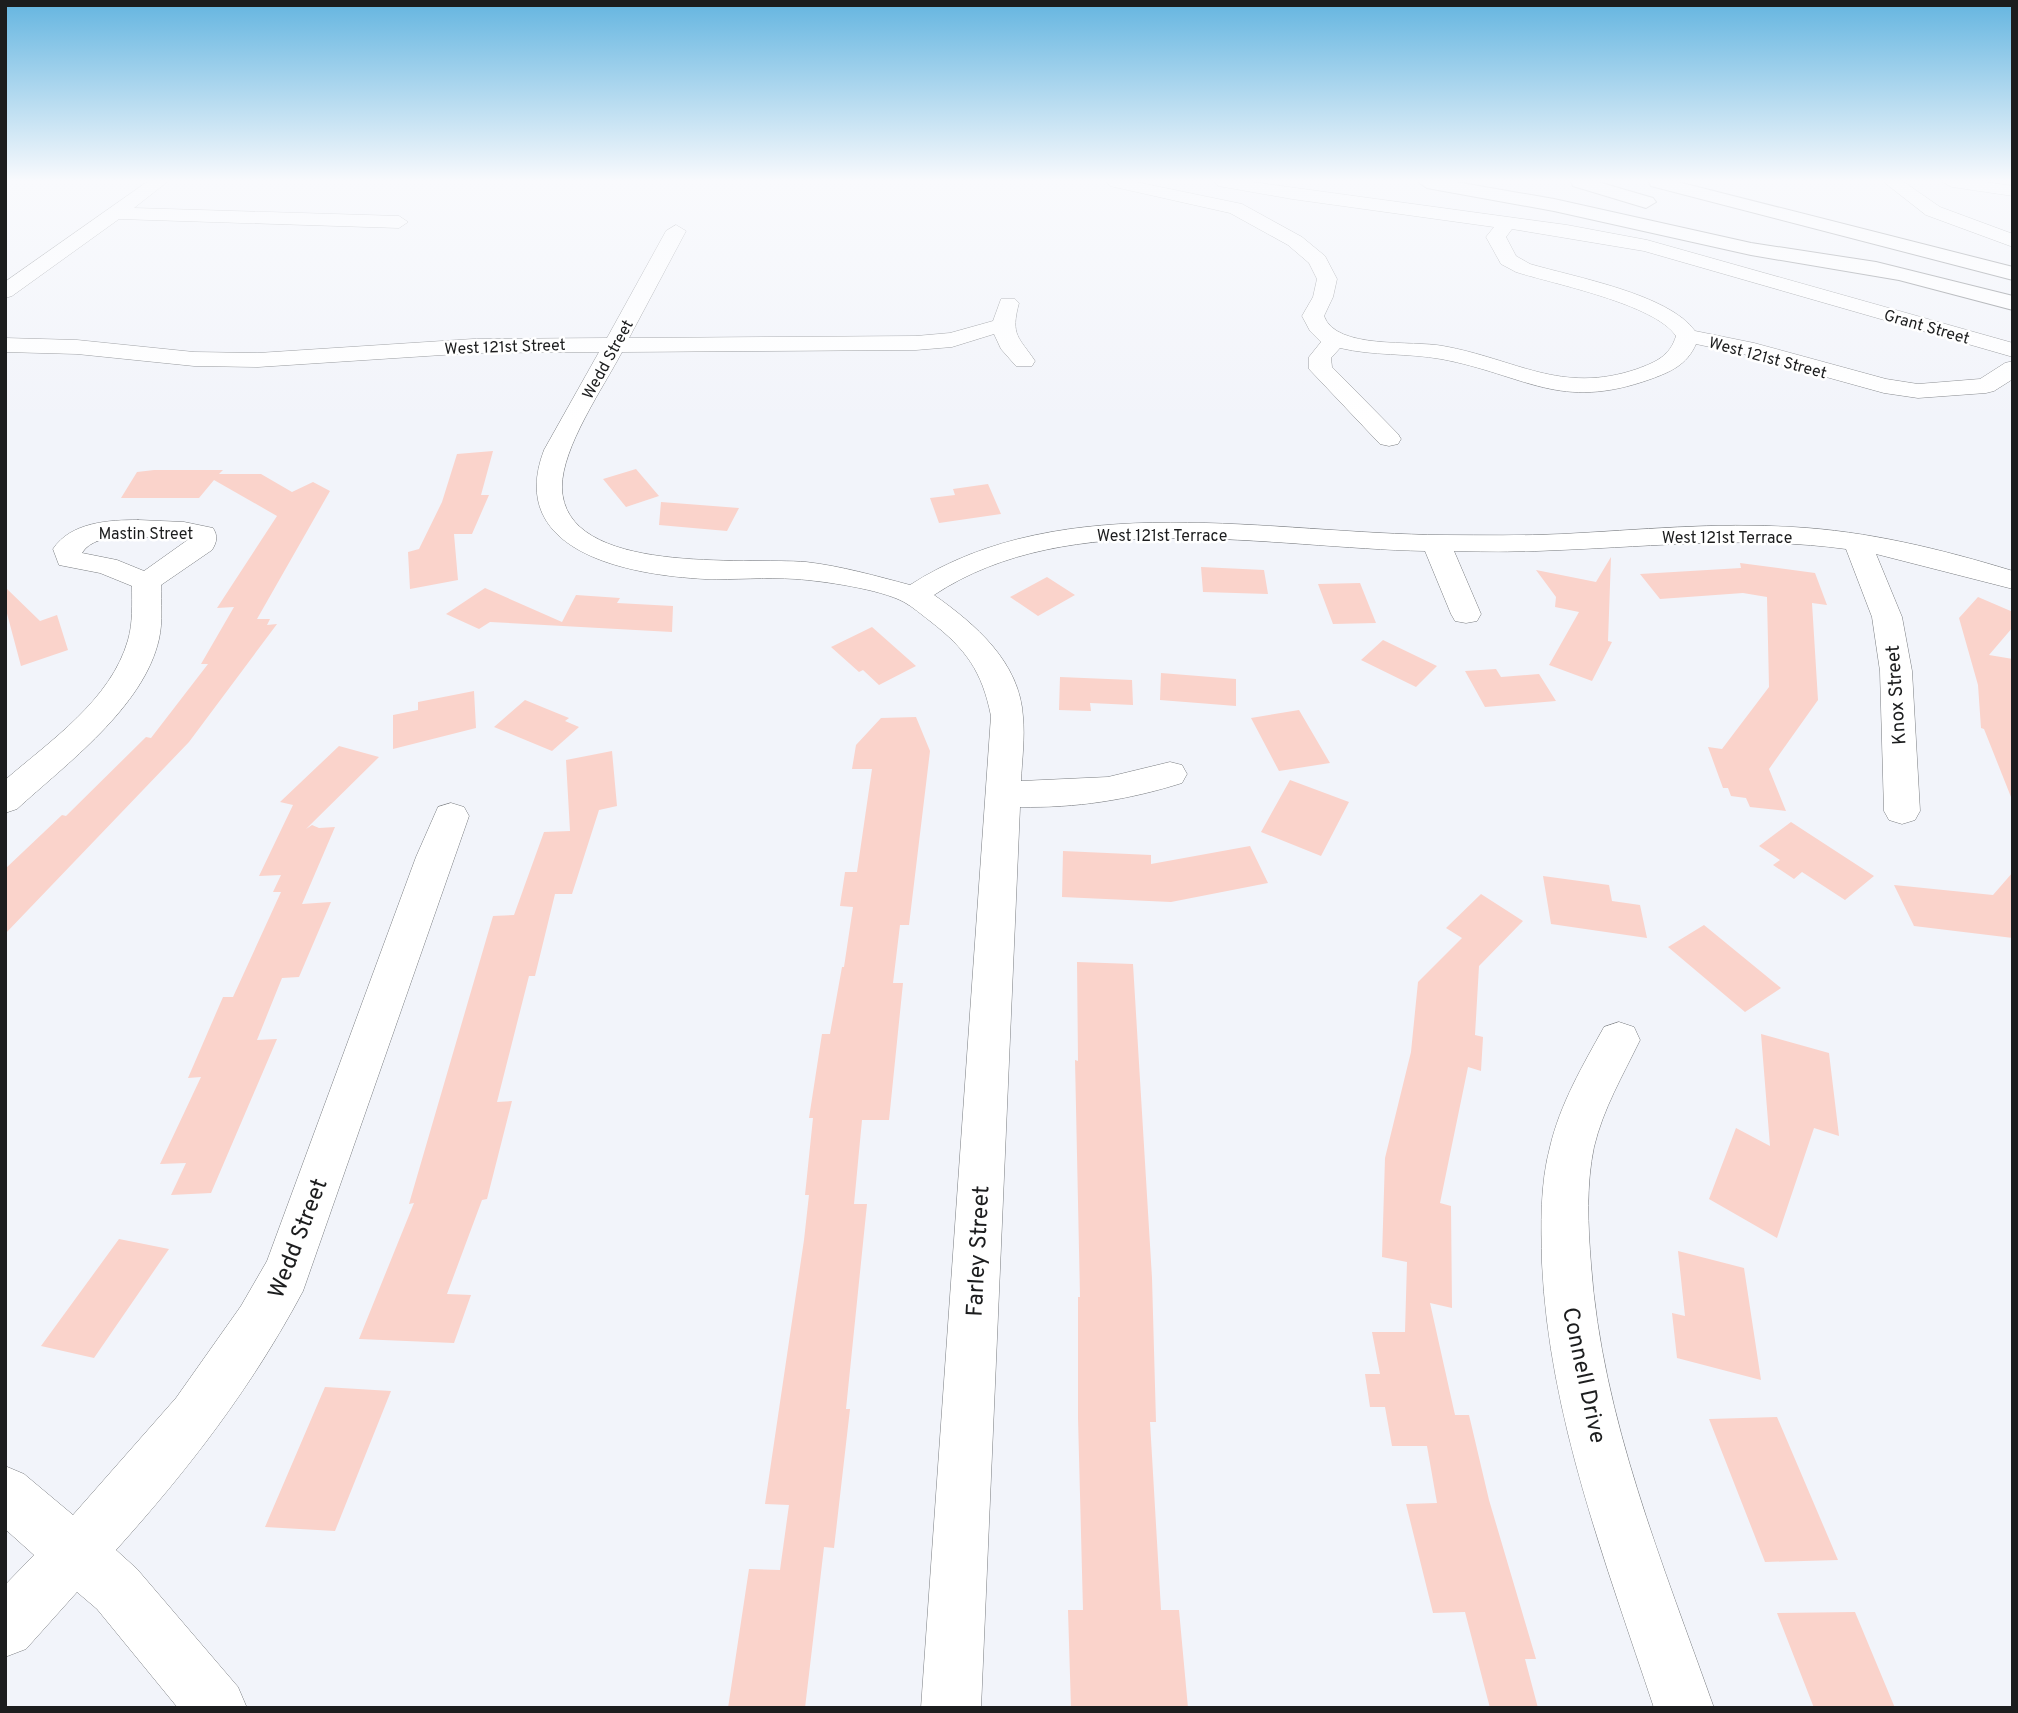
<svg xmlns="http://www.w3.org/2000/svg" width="2018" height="1713" font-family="Overpass,sans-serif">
  <rect width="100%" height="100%" fill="#f2f4fa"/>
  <path fill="#fad3cb" d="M 493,451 L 481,495 L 489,495 L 472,534 L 454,534 L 458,580 L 410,589 L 408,552 L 419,549 L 442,502 L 457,454 Z
    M 636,469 L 659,496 L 626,507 L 603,479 Z
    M 154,470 L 223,470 L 219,474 L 261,474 L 292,492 L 313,482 L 330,491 L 257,619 L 270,619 L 267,625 L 277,624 L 189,742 L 5,934 L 5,869 L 62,815 L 66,816 L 146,737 L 151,738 L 208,664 L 201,664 L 234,607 L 217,608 L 277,516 L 214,480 L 199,498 L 121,498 L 137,472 Z
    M 988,484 L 1001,514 L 939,523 L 930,498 L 955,495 L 953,489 Z
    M 661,502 L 739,508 L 727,531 L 659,525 Z
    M 1611,557 L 1608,641 L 1612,642 L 1592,681 L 1549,665 L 1579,612 L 1555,607 L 1556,597 L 1536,570 L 1596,582 Z
    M 1740,563 L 1815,573 L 1827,605 L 1812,603 L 1818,700 L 1769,769 L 1786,811 L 1750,807 L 1746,798 L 1731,796 L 1728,788 L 1723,788 L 1708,747 L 1722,749 L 1769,687 L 1767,597 L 1743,593 L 1660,599 L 1640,574 L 1741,568 Z
    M 1201,567 L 1264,570 L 1268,594 L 1203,592 Z
    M 1047,577 L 1075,595 L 1038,616 L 1010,597 Z
    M 1360,583 L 1376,623 L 1333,624 L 1318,584 Z
    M 5,587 L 40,621 L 57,615 L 68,650 L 21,666 L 5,606 Z
    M 485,588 L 562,622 L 576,595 L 620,598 L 617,603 L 673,606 L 672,632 L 490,622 L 479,629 L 446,614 Z
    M 1978,597 L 2013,612 L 2013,627 L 1989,655 L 2013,659 L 2011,797 L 1984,729 L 1981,728 L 1978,685 L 1959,618 Z
    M 872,627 L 916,666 L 879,685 L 863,670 L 859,672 L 831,647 Z
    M 1383,640 L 1437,666 L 1416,687 L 1361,660 Z
    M 1496,669 L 1501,677 L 1539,674 L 1556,701 L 1485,707 L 1465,671 Z
    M 1161,673 L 1236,679 L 1236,706 L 1160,700 Z
    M 1060,677 L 1132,680 L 1133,705 L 1090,703 L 1091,711 L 1059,710 Z
    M 474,691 L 476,728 L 393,749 L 393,715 L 418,710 L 418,702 Z
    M 525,700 L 569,718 L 565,721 L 579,727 L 552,751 L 494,727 Z
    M 1299,710 L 1330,763 L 1279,771 L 1251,718 Z
    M 916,717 L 930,751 L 909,925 L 900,925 L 893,983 L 903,983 L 889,1120 L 862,1120 L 854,1204 L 867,1204 L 846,1409 L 850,1409 L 834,1548 L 824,1547 L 805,1708 L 728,1708 L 749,1569 L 780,1570 L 789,1505 L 765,1504 L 804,1240 L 809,1195 L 805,1195 L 813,1118 L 809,1118 L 822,1034 L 830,1034 L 842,967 L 844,967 L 853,907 L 840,906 L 845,872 L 857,872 L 872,769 L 852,769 L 856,745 L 881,718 Z
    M 339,746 L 379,757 L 306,829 L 312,825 L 319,828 L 335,827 L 302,904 L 331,902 L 299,977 L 282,978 L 257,1040 L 277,1039 L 211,1193 L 171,1195 L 186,1163 L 160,1164 L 201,1077 L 188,1078 L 223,997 L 233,997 L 281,892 L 273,892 L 281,875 L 259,876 L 293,805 L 280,802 Z
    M 612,751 L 617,806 L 599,810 L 572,894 L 555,894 L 535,976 L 529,976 L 497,1102 L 512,1101 L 487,1199 L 482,1200 L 447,1294 L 471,1295 L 454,1343 L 359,1339 L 414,1203 L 409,1204 L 493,916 L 514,915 L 544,832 L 570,831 L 566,760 Z
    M 1290,780 L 1349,802 L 1321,856 L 1261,832 Z
    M 1791,822 L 1874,876 L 1845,900 L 1802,872 L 1794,879 L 1773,865 L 1780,860 L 1759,846 Z
    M 1250,846 L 1268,883 L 1171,902 L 1062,897 L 1063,851 L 1151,855 L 1151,864 Z
    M 2013,872 L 2013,938 L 1914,926 L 1894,885 L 1993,895 Z
    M 1543,876 L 1609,885 L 1612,901 L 1640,905 L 1647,938 L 1551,924 Z
    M 1481,894 L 1523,921 L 1479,966 L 1475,1035 L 1483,1037 L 1481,1071 L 1468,1067 L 1440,1203 L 1451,1206 L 1452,1308 L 1430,1303 L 1455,1415 L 1469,1415 L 1489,1500 L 1536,1659 L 1525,1659 L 1538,1708 L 1490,1708 L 1465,1612 L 1433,1613 L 1406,1504 L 1437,1503 L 1427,1446 L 1392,1446 L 1385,1407 L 1370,1407 L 1365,1374 L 1380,1374 L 1372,1332 L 1405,1332 L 1407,1262 L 1382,1257 L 1385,1158 L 1411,1052 L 1418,982 L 1462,938 L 1446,928 Z
    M 1704,925 L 1781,988 L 1745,1012 L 1668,947 Z
    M 1077,962 L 1133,964 L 1152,1278 L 1156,1422 L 1150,1422 L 1161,1610 L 1179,1610 L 1188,1708 L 1071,1708 L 1068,1610 L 1083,1610 L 1078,1418 L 1078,1297 L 1080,1297 L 1075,1060 L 1078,1061 Z
    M 1761,1034 L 1829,1053 L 1839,1136 L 1814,1128 L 1777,1238 L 1709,1199 L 1736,1128 L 1770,1146 Z
    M 119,1239 L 169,1249 L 94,1358 L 41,1346 Z
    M 1678,1251 L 1744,1268 L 1761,1380 L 1677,1358 L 1672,1313 L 1685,1316 Z
    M 325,1387 L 391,1391 L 335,1531 L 265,1527 Z
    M 1777,1417 L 1838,1560 L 1765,1562 L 1709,1419 Z
    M 1855,1612 L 1895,1708 L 1814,1708 L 1777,1613 Z"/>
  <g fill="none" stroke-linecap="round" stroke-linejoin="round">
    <g stroke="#7a7d81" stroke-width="1">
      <path id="minor" d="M 147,182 L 167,182 L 134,208 L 399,216 L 408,222 L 399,228 L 119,219 L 12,296 L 5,298 L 5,282 Z
        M 1107,182 L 1136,182 L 1242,204 L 1302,237 L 1325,256 L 1337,279 L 1333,297 L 1324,316 C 1336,350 1413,340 1443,346 C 1516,359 1561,395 1637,369 C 1656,362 1670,356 1676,336 C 1655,304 1554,284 1516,272 L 1501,264 L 1486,237 L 1494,227 L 1292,199 L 1224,187 L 1218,186 L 1215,182 L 1252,182 L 1567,225 L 1647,240 L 2013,343 L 2013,357 L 1644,251 L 1512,229 L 1506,237 L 1516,256 L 1530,264 C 1574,277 1669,294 1695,331 L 1754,343 L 1886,379 L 1918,384 L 1980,379 L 2005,363 L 2013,361 L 2013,379 L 1994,391 L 1986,393 L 1918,398 L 1884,393 L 1743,354 L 1696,344 C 1687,365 1670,372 1651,379 C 1559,412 1526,375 1441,359 C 1408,353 1373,356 1340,348 L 1331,358 L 1332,367 L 1398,434 L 1401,439 L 1398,444 L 1389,446 L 1380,444 L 1309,369 L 1309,357 L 1321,342 L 1310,331 L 1302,316 L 1313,297 L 1317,279 L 1309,263 L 1288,245 L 1230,213 L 1110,186 Z
        M 1884,182 L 1904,182 L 1940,207 L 2013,234 L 2013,247 L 1926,215 Z
        M 1943,182 L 1985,182 L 2013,186 L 2013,196 L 1952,187 Z
        M 676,225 L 686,231 L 629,338 L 916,336 L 950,333 L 993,321 L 1001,299 L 1015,299 L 1019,303 C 1010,336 1019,337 1035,361 L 1032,366 L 1016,366 L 1001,349 L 994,334 L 952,347 L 916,350 L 622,352 C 603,388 562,447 562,487 C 563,577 748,557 806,562 C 841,566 876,576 910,585 C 1064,486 1272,534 1444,535 C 1483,535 1523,536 1562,534 C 1639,530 1716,522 1793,527 C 1867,531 1941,549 2013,571 L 2013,589 L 1876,554 L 1902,617 L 1912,671 L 1920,811 L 1915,820 L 1902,824 L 1889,820 L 1884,811 L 1880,671 L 1872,617 L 1846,549 C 1751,536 1657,546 1561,550 C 1525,552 1490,552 1454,551 L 1481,614 L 1477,621 L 1466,623 L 1455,621 L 1451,614 L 1425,551 C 1271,548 1069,505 934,595 C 975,624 1020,662 1023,717 C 1025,738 1022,760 1021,781 L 1108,777 L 1170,762 L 1182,765 L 1187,774 L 1182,783 C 1128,800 1076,808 1020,807 L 981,1708 L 921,1708 L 991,716 C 982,671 966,649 930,621 C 922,615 913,607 904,602 C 880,589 823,581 796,579 C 765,577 735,580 705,579 C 630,575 505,553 544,450 L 599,352 L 473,353 L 258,367 L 194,366 L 77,354 L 5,352 L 5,338 L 77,340 L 194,352 L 258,353 L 473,339 L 607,338 L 666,231 Z
        M 138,520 L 184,522 L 213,528 C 218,536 217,542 212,550 L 161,585 C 161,603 163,621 159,639 C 144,707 66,764 17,809 L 5,813 L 5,780 C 50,741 111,700 128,640 C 133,623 132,604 132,586 L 100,573 L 59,565 L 53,549 C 71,522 109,520 138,520 ZM 122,536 L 189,539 L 144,571 L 117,560 L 82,553 C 90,540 107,538 122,536 Z
        M 451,803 L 464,807 L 469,816 L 303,1291 C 252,1387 188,1470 116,1550 L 137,1569 L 238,1687 L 247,1708 L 178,1708 L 97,1609 L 77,1592 L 26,1649 L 5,1657 L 5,1585 L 34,1555 L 5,1529 L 5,1466 L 24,1474 L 73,1515 L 176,1398 L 241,1306 L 267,1261 L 416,857 L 438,807 Z
        M 1619,1022 L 1634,1027 L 1640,1040 C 1623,1075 1603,1109 1594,1147 C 1586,1185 1588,1226 1591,1264 C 1602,1418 1663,1564 1714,1708 L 1654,1708 C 1606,1563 1549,1416 1542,1263 C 1541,1225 1540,1184 1550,1147 C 1560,1104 1583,1065 1604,1027 Z"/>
    </g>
    <g stroke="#7a7d81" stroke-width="2">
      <path id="highway" d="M 1418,182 L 1456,182 L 1554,199 L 1751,243 L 1876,262 L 2013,296 L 2013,310 L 1899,280 L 1751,255 L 1554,211 L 1427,188 Z
        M 1571,182 L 1598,182 L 1653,198 L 1656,202 L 1646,208 L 1573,186 Z
        M 1649,182 L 1678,182 L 2013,267 L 2013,280 L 1651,186 Z"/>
    </g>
    <use href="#minor" fill="#fff" fill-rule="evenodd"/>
    <use href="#highway" fill="#fff" fill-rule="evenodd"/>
  </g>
  <linearGradient id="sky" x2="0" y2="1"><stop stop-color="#64b5e0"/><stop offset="0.43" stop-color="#f9fafd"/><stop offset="1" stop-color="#f9fafd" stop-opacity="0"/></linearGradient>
  <rect width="2018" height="421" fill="url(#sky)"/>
  <g text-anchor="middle" stroke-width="5" stroke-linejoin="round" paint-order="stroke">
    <g font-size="16" fill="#1c1d1e" stroke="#fff">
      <text transform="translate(1927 326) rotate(16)" y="6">Grant Street</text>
      <text transform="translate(505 346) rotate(-2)" y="6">West 121st Street</text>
      <text transform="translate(1768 357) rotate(15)" y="6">West 121st Street</text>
      <text transform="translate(607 359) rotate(-61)" y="6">Wedd Street</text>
      <text x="146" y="539">Mastin Street</text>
      <text x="1162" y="541">West 121st Terrace</text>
      <text x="1727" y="543">West 121st Terrace</text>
    </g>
    <g font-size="19" fill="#1c1d1e" stroke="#fff">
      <text transform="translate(1895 695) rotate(-94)" y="7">Knox Street</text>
    </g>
    <g font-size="23" fill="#1c1d1e" stroke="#fff">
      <text transform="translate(297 1238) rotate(-69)" y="8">Wedd Street</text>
      <text transform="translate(977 1251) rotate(-87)" y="8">Farley Street</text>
      <text transform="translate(1585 1375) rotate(78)" y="8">Connell Drive</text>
    </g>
  </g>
  <rect width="2018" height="1713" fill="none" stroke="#1c1d1e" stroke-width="14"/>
</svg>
